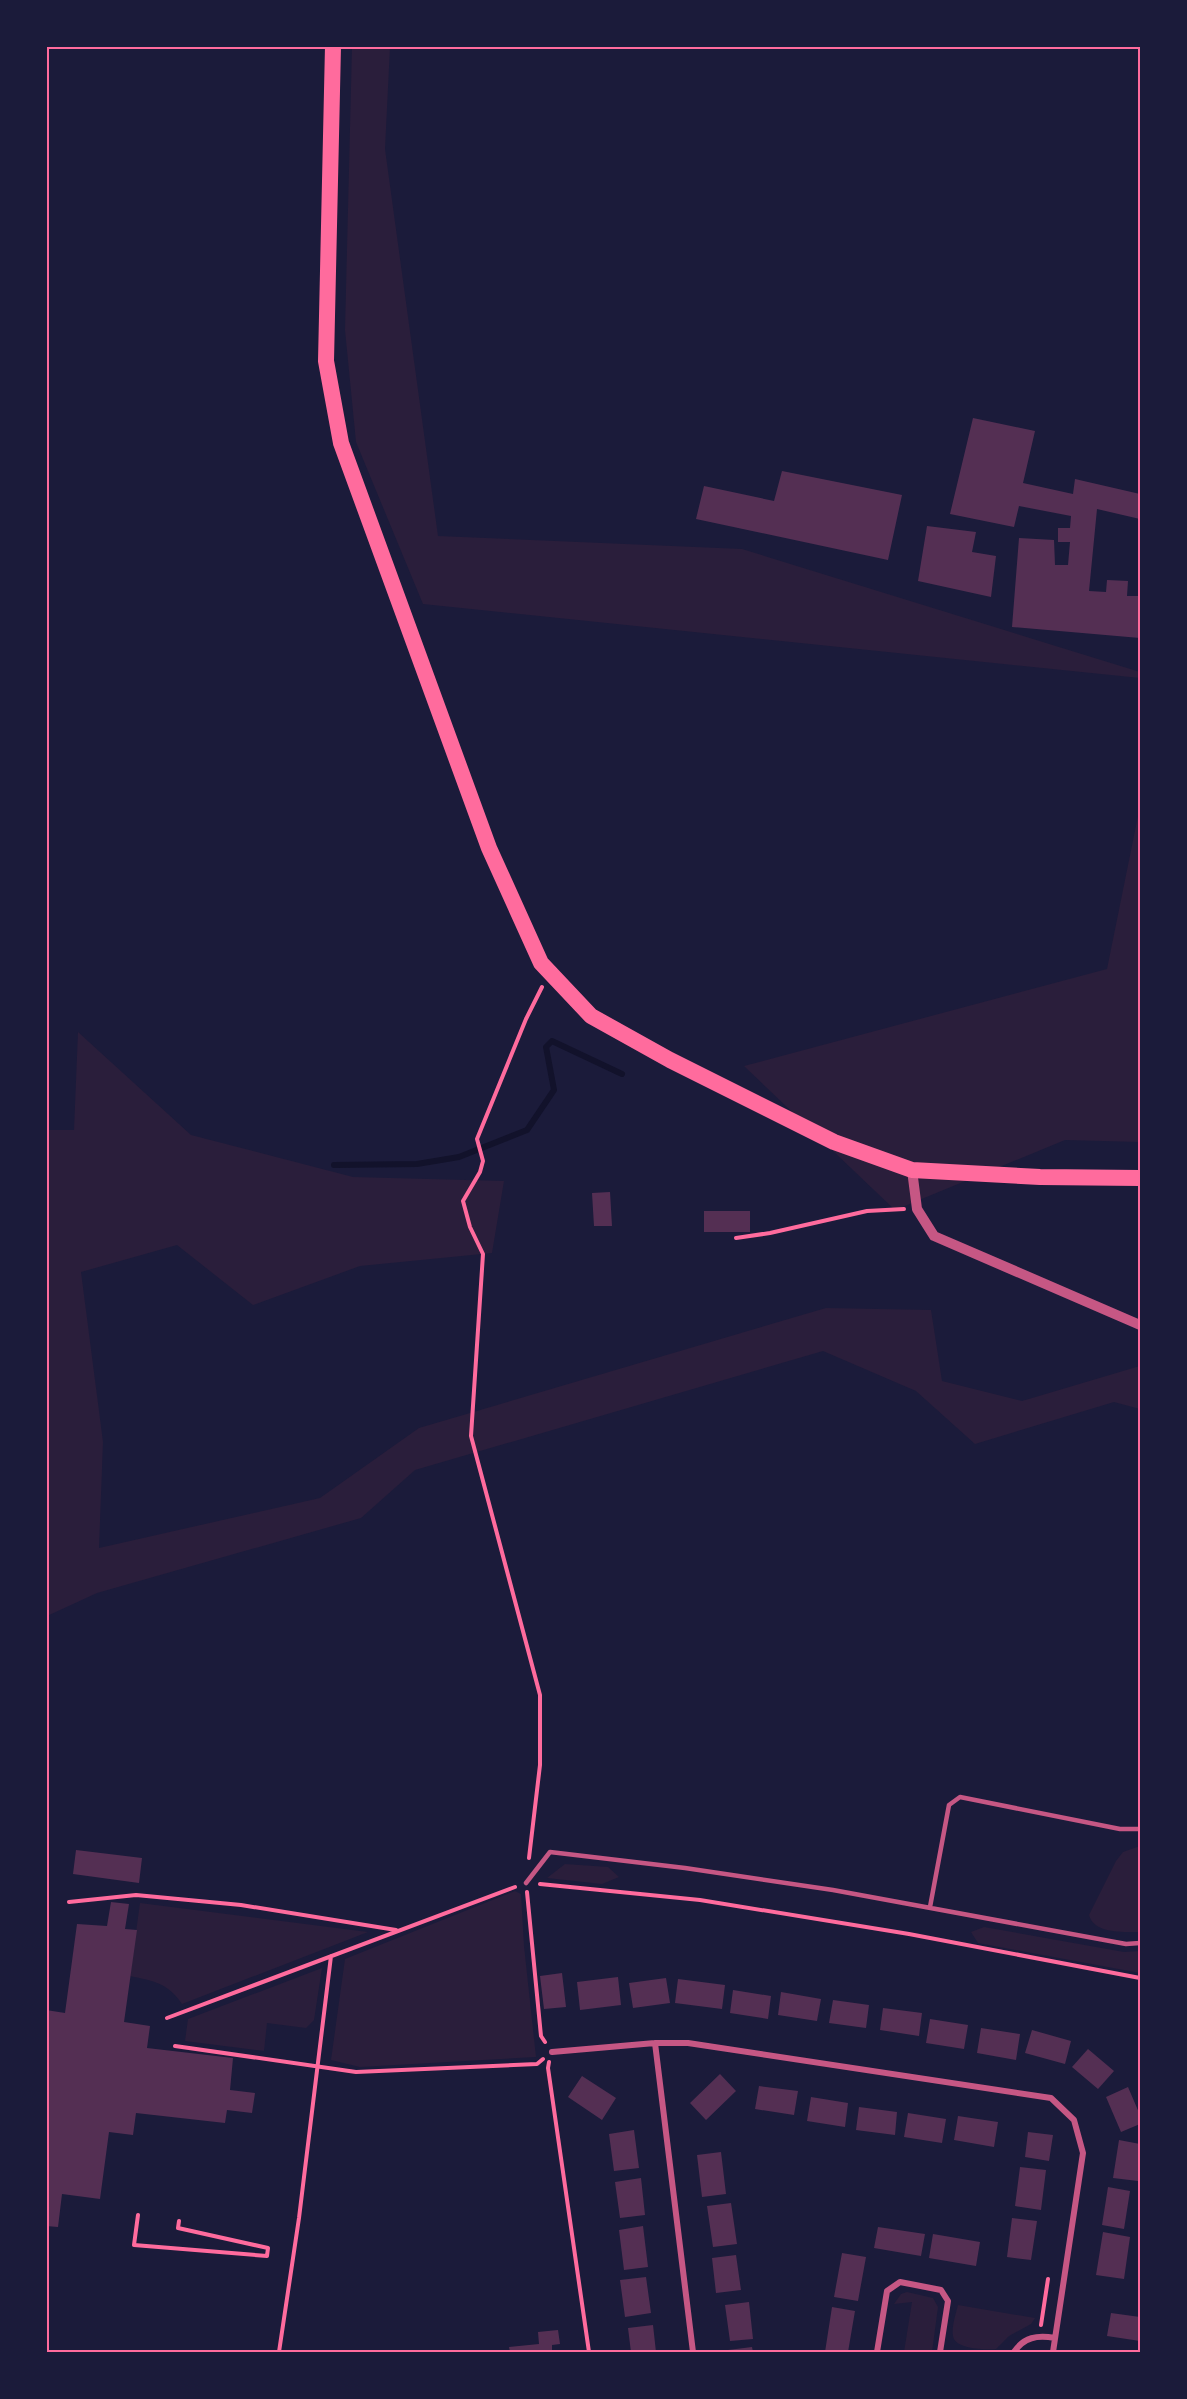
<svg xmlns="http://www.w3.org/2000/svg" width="1187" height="2399" font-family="'Golos Text',sans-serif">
  <rect width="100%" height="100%" fill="#1b1b3a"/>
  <path fill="#2a1e3b" d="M 352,47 L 390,47 L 385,149 L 438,536 L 742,549 L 1140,672 L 1140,678 L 423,604 L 356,442 L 345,330 Z
    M 1140,806 L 1140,1142 L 1065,1140 L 895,1210 L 744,1066 L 1107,969 Z
    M 78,1032 L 191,1135 L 353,1177 L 504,1181 L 492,1253 L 360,1266 L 253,1305 L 177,1245 L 81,1272 L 103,1442 L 99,1548 L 320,1498 L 419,1428 L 826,1308 L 931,1310 L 942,1381 L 1022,1401 L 1140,1366 L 1140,1409 L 1114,1402 L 975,1444 L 916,1391 L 823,1351 L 415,1470 L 361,1518 L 97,1593 L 47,1616 L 47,1130 L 74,1130 Z
    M 1140,1846 L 1140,1932 C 1124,1932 1094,1934 1089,1915 L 1116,1861 L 1123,1852 Z
    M 565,1864 L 608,1867 L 619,1877 L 602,1884 L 547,1878 Z
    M 515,1891 L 521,1894 L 524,1946 L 536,2057 L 360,2067 L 331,2060 L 345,1959 Z
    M 140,1903 L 368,1932 L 182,2004 C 168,1983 154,1981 130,1976 Z
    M 984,1927 L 1124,1952 L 1140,1951 L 1140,1973 L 978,1943 L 971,1932 Z
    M 322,1968 L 314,2020 L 306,2028 L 267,2023 L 264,2051 L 185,2041 L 188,2019 Z
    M 907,2292 L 933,2298 L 938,2307 L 932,2352 L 904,2352 L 912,2302 L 894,2304 L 901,2294 Z
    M 958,2305 L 1035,2318 L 1031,2324 L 1009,2336 L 996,2349 C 986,2350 959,2349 954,2339 C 950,2331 956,2313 958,2305 Z"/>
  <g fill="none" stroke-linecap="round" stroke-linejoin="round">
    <path stroke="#12122b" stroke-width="6" d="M 334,1165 L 417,1164 L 459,1157 L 527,1130 L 554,1090 L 546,1047 L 552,1041 L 622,1074"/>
  </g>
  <path fill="#542f53" d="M 973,418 L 1035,431 L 1023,483 L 1073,494 L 1075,479 L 1140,494 L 1140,519 L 1097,509 L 1089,591 L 1106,592 L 1107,580 L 1128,581 L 1127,596 L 1140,596 L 1140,638 L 1012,627 L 1019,538 L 1054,540 L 1055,565 L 1068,565 L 1070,542 L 1058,542 L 1058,528 L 1070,528 L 1071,516 L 1019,506 L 1014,527 L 950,514 Z
    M 782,471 L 902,495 L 888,560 L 696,519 L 704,486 L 774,501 Z
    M 927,526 L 976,532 L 972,552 L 996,556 L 991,597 L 918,581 Z
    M 610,1192 L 612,1226 L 594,1226 L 592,1193 Z
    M 704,1211 L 750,1211 L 750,1232 L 704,1232 Z
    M 76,1850 L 142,1858 L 139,1883 L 73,1874 Z
    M 111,1902 L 129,1904 L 125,1929 L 137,1930 L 124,2022 L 150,2026 L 147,2048 L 233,2058 L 230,2090 L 255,2093 L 252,2113 L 227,2110 L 225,2123 L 136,2113 L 133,2135 L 109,2132 L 100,2199 L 62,2194 L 58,2227 L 46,2226 L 46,2010 L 65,2013 L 77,1924 L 107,1926 Z
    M 562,1973 L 566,2007 L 544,2009 L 540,1976 Z
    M 618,1977 L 621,2005 L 580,2010 L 577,1982 Z
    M 666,1978 L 670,2003 L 633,2008 L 629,1983 Z
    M 678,1979 L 725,1985 L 722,2009 L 675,2003 Z
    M 733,1990 L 771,1996 L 768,2019 L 730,2013 Z
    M 781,1992 L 821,1999 L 817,2021 L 778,2015 Z
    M 833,2000 L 869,2005 L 866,2028 L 829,2023 Z
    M 883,2008 L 922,2013 L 919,2036 L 880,2030 Z
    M 930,2019 L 968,2025 L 964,2049 L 926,2043 Z
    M 981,2028 L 1020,2034 L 1016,2060 L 977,2053 Z
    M 1032,2030 L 1071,2041 L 1065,2064 L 1025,2053 Z
    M 1088,2049 L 1114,2071 L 1098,2089 L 1072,2067 Z
    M 720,2074 L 736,2091 L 706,2120 L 690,2103 Z
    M 582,2076 L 616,2098 L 602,2120 L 568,2097 Z
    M 759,2086 L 798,2091 L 794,2115 L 755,2109 Z
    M 1128,2087 L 1140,2115 L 1140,2124 L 1121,2132 L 1106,2097 Z
    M 811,2097 L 848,2103 L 845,2127 L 807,2121 Z
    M 859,2107 L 897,2112 L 895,2135 L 856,2130 Z
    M 908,2113 L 946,2119 L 942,2143 L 904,2137 Z
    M 958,2116 L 998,2122 L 994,2147 L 954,2140 Z
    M 634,2130 L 639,2168 L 614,2171 L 609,2134 Z
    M 1028,2132 L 1053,2135 L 1049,2161 L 1025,2157 Z
    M 1119,2140 L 1140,2144 L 1138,2181 L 1113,2178 Z
    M 721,2152 L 726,2194 L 702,2197 L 697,2155 Z
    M 1020,2167 L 1046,2170 L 1041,2210 L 1015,2206 Z
    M 641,2178 L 645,2215 L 620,2218 L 615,2182 Z
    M 1108,2187 L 1130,2191 L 1124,2229 L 1102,2225 Z
    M 731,2203 L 737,2244 L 713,2247 L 707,2206 Z
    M 1012,2218 L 1037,2221 L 1031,2260 L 1007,2257 Z
    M 643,2226 L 648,2267 L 624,2270 L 619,2230 Z
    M 878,2227 L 925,2234 L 921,2256 L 874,2248 Z
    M 1103,2232 L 1130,2237 L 1124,2279 L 1096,2275 Z
    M 933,2234 L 980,2242 L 976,2266 L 929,2258 Z
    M 842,2253 L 866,2257 L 858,2301 L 834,2297 Z
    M 736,2255 L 741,2290 L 716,2293 L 712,2258 Z
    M 646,2277 L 651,2313 L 625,2317 L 620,2280 Z
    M 749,2302 L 753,2339 L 730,2341 L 725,2305 Z
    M 832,2307 L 855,2311 L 848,2352 L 825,2352 Z
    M 1111,2313 L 1140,2317 L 1140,2341 L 1107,2336 Z
    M 653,2325 L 656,2352 L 631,2352 L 628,2328 Z
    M 558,2330 L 560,2344 L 552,2345 L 552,2352 L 510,2352 L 509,2347 L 539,2344 L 538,2332 Z
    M 752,2347 L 753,2352 L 728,2352 L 728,2350 Z"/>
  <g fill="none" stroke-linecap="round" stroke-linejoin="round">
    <path stroke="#ff6b9d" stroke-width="4" d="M 736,1238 L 770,1233 L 867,1211 L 904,1209
      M 529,1858 L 540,1765 L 540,1695 L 471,1436 L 483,1254 L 470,1227 L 463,1201 L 480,1172 L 483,1161 L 477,1139 L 526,1019 L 542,987
      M 540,1884 L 700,1900 L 909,1934 L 1140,1978
      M 527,1892 L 541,2036 L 545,2042
      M 69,1902 L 136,1895 L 241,1905 L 396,1930
      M 167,2018 L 515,1887
      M 175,2046 L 356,2072 L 537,2064 L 543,2059
      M 549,2062 L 548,2068 L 589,2352
      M 138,2215 L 134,2245 L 267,2256 L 268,2248 L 178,2228 L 179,2221
      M 1041,2325 L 1048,2279
      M 279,2352 L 299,2218 L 331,1956"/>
    <path stroke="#c65784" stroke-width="4.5" d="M 526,1883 L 550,1852 L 685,1868 L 833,1890 L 1126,1944 L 1140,1943
      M 930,1907 L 949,1805 L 960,1797 L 1120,1829 L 1140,1829"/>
    <path stroke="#c65784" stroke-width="6" d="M 655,2043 L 693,2352
      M 552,2052 L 655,2043 L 688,2043 L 1051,2098 L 1074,2120 L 1083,2153 L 1053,2352
      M 877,2352 L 887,2291 L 900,2282 L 941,2290 L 948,2301 L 940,2352
      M 1014,2352 C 1024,2337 1037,2335 1055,2338"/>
    <path stroke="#c65784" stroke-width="10" d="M 912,1170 L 917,1209 L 934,1236 L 1140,1325"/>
    <path stroke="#ff6b9d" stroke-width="16" d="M 333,46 L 326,361 L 341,443 L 489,848 L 541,963 L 591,1016 L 670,1060 L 834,1142 L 912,1170 L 1040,1177 L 1140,1178"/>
  </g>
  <rect width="1187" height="2399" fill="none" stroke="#1b1b3a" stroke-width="96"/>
  <rect x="48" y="48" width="1091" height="2303" fill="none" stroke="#ff6b9d" stroke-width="2"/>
</svg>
